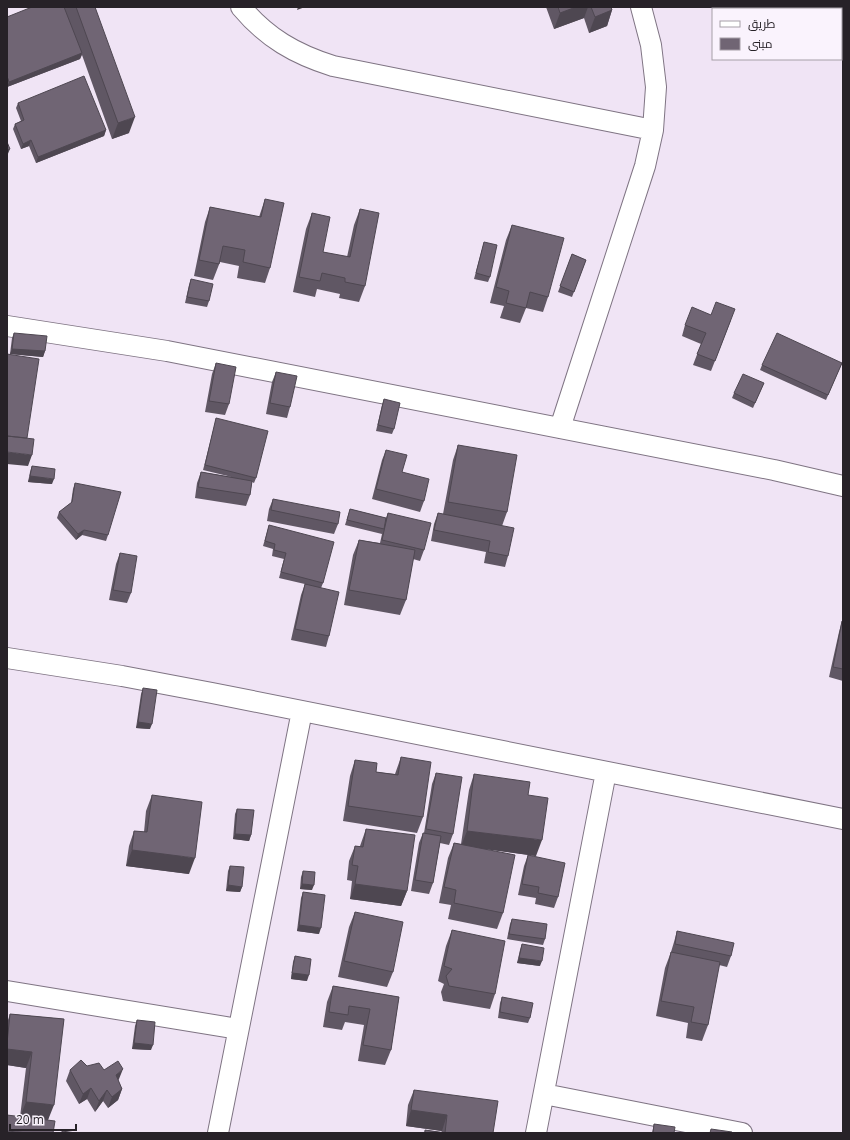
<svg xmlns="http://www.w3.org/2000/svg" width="850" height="1140" font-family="'Open Sans',Cairo,sans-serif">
  <rect width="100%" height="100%" fill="#f0e4f5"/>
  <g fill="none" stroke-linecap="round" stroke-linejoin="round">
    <g stroke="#7f7483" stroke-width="22">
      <path id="minor" d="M 241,7 C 267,38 295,54 333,66 L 653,130
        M 7,326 L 167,351 L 774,470 L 843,486
        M 560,428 L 645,166 L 653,130 L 656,87 L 651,45 L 641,7
        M 7,658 L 122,676 L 212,693 L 843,819
        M 7,991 L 238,1029
        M 544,1094 L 742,1133
        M 218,1133 L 302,711
        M 536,1133 L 606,772"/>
    </g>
    <use href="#minor" stroke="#fff" stroke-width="20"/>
  </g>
  <path fill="#605764" d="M 64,7 L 95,7 L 129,133 L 112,139 L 82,55 L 80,59 L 7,87 L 7,17 Z
    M 546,7 L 611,7 L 612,10 L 607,26 L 589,33 L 584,18 L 554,29 Z
    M 18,103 L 106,130 L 104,136 L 36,163 L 29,146 L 21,149 L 13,129 L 15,124 L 21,121 L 16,108 Z
    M 265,199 L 270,268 L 265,283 L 237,278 L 239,266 L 220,262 L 213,280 L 194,276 L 205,222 L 210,207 L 259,217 Z
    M 360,209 L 365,286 L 359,302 L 339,298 L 340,294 L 317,289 L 315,297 L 293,292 L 306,229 L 312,213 L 323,252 L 347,257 L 354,225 Z
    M 512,225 L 548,297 L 543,312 L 526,308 L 520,323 L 500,318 L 504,306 L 490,303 L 506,240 Z
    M 484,242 L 490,277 L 488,282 L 474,279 Z
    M 572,254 L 586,260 L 572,297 L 558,292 Z
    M 191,279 L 209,301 L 207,307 L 185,303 L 189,285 Z
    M 731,320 L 711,371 L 693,365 L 701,344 L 682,336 L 685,325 Z
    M 14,333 L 45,351 L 43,357 L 10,354 L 12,338 Z
    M 216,363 L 229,404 L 225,415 L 205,412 L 212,374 Z
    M 842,363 L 826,400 L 760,370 L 762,365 Z
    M 276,372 L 290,407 L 287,418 L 266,414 L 272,382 Z
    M 764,383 L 753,408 L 732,398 L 734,393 Z
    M 384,399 L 394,429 L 392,434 L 376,431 L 382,405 Z
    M 216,418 L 256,478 L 254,483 L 252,482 L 250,495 L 246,506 L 195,498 L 197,483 L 201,472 L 232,477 L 203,470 L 215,423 Z
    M 458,445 L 507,512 L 502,526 L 508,556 L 505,567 L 484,563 L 486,552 L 431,541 L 434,524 L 438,513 L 443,514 L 453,460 Z
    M 386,450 L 424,501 L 420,512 L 372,499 L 382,460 Z
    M 32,466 L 52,484 L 28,482 L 30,472 Z
    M 75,483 L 108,535 L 106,541 L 82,535 L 76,540 L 57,518 L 59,512 L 71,503 L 73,489 Z
    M 273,499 L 338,524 L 334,534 L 267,521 L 269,509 Z
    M 350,509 L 386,518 L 388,513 L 424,550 L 420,561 L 413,559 L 406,600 L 400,615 L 344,605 L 353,555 L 359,540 L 380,543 L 382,534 L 345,525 Z
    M 269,525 L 323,583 L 321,588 L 329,636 L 326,647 L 291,640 L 301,595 L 305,584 L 309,585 L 279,578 L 284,559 L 272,556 L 273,549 L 263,546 Z
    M 120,553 L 131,593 L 127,603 L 109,600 L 116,564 Z
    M 842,621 L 843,621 L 843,681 L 829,677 L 839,632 Z
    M 143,688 L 150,729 L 136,728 L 141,694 Z
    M 401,757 L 423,817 L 417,833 L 343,821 L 350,776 L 355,760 L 376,772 L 395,774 Z
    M 436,773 L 453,834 L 449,845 L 440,843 L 433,883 L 429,894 L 411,891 L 419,843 L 423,833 L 424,833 L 432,784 Z
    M 474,774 L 528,795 L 536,856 L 487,849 L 503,913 L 497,929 L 448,919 L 451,905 L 439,903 L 448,858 L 454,843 L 461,844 L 469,790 Z
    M 152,795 L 189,874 L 126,866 L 129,846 L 134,831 L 144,832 L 146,811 Z
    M 237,809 L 251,835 L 249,841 L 233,839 L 235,814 Z
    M 366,829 L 407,891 L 401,906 L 350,899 L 352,881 L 347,880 L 349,861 L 355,846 L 360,846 Z
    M 528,855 L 558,897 L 554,908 L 535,904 L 536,898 L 518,895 L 524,866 Z
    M 230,866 L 242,887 L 240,892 L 226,891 L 228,871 Z
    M 303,871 L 312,890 L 300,889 L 301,877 Z
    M 303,892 L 319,934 L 297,931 L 301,898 Z
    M 355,912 L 393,972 L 387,987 L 338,977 L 349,927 Z
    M 512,919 L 545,939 L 543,945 L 507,939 L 510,924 Z
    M 452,930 L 495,994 L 490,1009 L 443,1001 L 441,992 L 444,984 L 438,981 L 446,946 Z
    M 677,931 L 731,956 L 727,967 L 719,965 L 708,1025 L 702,1041 L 686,1038 L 688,1023 L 656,1016 L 665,968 L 671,952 L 674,942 Z
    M 522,944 L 540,966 L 517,963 L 520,950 Z
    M 295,956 L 307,981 L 291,979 L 293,962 Z
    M 333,986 L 399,997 L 391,1050 L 385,1065 L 358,1061 L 364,1025 L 345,1022 L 342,1030 L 323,1027 L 327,1002 Z
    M 502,997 L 530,1018 L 528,1023 L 498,1018 L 500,1003 Z
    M 10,1014 L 64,1019 L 48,1120 L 20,1117 L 26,1068 L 7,1065 L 7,1023 Z
    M 137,1020 L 151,1050 L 132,1049 L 135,1026 Z
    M 87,1066 L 104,1070 L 119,1079 L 118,1080 L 122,1089 L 118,1100 L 108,1108 L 103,1101 L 95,1112 L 87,1099 L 79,1104 L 66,1081 L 70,1070 Z
    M 414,1090 L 493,1133 L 424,1133 L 425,1130 L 441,1132 L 442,1131 L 406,1126 L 408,1105 Z
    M 654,1124 L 674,1133 L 652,1133 Z"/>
  <path fill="#4e4751" d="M 298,7 L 305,7 L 297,10 Z
    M 576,7 L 588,7 L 584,18 L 554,29 L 560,13 Z
    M 612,10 L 607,26 L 589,33 L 595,17 Z
    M 82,53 L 80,59 L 7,87 L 9,82 Z
    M 135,117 L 129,133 L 112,139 L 118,123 Z
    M 106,130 L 104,136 L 36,163 L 38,157 Z
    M 31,140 L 29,146 L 21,149 L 23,144 Z
    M 10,149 L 7,156 L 7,150 Z
    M 12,349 L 45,351 L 43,357 L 10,354 Z
    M 7,452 L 32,455 L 28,466 L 7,464 Z
    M 30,476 L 54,479 L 52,484 L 28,482 Z
    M 84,530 L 82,535 L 76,540 L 78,534 Z
    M 138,722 L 152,724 L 150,729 L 136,728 Z
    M 467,831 L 542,840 L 536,856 L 461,846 Z
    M 235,834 L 251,835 L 249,841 L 233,839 Z
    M 132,850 L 195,858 L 189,874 L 126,866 Z
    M 302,884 L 314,885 L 312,890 L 300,889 Z
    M 355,884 L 407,891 L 401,906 L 350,899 Z
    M 228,885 L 242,887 L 240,892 L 226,891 Z
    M 299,925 L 321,928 L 319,934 L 297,931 Z
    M 519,958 L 542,961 L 540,966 L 517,963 Z
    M 292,973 L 309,975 L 307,981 L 291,979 Z
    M 134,1043 L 153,1045 L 151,1050 L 132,1049 Z
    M 7,1049 L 32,1052 L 26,1068 L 7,1065 Z
    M 123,1069 L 119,1079 L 112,1085 L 116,1075 Z
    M 91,1088 L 87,1099 L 79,1104 L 83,1094 Z
    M 122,1089 L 118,1100 L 108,1108 L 112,1097 Z
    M 107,1090 L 103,1101 L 95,1112 L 99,1101 Z
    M 26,1102 L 54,1105 L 48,1120 L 20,1117 Z
    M 411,1110 L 447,1115 L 442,1131 L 406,1126 Z
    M 7,1131 L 28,1133 L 7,1133 Z"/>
  <path fill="#706574" stroke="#4e4751" d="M 32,7 L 64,7 L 82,53 L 9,82 L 7,76 L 7,17 Z
    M 76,7 L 95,7 L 135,117 L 118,123 Z
    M 558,7 L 576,7 L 560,13 Z
    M 591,7 L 611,7 L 612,10 L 595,17 Z
    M 84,76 L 106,130 L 38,157 L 31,140 L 23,144 L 15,124 L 24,120 L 18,103 Z
    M 7,142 L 10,149 L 7,150 Z
    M 265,199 L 284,203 L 270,268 L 243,262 L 245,250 L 223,246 L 219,264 L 199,260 L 210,207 L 261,217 Z
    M 360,209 L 379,213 L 365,286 L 345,282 L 345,278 L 322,273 L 320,281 L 299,277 L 312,213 L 330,217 L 323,252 L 350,257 Z
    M 512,225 L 564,238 L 548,297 L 530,292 L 526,308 L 506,303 L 509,291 L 496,287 Z
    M 484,242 L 497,245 L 490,277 L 476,273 Z
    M 572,254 L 586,260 L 574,292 L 560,286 Z
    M 191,279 L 213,284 L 209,301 L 187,297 Z
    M 716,302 L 735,309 L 715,361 L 697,354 L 706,333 L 685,325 L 692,307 L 711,315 Z
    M 14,333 L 47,336 L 45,351 L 12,349 Z
    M 777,333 L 842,363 L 828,395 L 762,365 Z
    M 7,354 L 39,359 L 27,438 L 7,436 Z
    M 216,363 L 236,367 L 229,404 L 209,401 Z
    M 276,372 L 297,376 L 290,407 L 270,403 Z
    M 743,374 L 764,383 L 755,403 L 734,393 Z
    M 384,399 L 400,403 L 394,429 L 378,425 Z
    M 216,418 L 268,431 L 256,478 L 205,465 Z
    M 7,436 L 34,439 L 32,455 L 7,452 Z
    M 458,445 L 517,455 L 507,512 L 448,502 Z
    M 386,450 L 407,455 L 402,472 L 429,479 L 424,501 L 376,489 Z
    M 32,466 L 55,469 L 54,479 L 30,476 Z
    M 201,472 L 252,481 L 250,495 L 198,487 Z
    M 75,483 L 121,492 L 108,535 L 84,530 L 78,534 L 59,512 L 72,502 Z
    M 273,499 L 340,512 L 338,524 L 271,510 Z
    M 350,509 L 386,518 L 384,529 L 347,520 Z
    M 388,513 L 431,523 L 424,550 L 382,540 Z
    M 438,513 L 514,528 L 508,556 L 488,552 L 490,541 L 434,530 Z
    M 269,525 L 334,542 L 323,583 L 281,572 L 286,553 L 274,550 L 275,544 L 265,541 Z
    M 359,540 L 415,550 L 406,600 L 349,590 Z
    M 120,553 L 137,556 L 131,593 L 113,590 Z
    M 305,584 L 339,592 L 329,636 L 295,629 Z
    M 842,621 L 843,621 L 843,669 L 833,667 Z
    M 143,688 L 157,690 L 152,724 L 138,722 Z
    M 401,757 L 431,762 L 423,817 L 348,806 L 355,760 L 377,763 L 376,772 L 398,775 Z
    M 436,773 L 462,777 L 453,834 L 426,829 Z
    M 474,774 L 530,782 L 528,795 L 548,798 L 542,840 L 467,831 Z
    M 152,795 L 202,802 L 195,858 L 132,850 L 134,831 L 147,832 Z
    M 237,809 L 254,810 L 251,835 L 235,834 Z
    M 366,829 L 415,835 L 407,891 L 355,884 L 358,866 L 352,865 L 355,846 L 363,847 Z
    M 423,833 L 441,836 L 433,883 L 415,880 Z
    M 454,843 L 515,855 L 503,913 L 454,903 L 456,890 L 444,887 Z
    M 528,855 L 565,863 L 558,897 L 538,893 L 539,887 L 522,884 Z
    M 230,866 L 244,867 L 242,887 L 228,885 Z
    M 303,871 L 315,872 L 314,885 L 302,884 Z
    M 303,892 L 325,895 L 321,928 L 299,925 Z
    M 355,912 L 403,922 L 393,972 L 344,961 Z
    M 512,919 L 547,924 L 545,939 L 509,934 Z
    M 452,930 L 505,941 L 495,994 L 449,986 L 446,976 L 452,969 L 444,966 Z
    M 677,931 L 734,943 L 731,956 L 675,944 Z
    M 522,944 L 544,948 L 542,961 L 519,958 Z
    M 671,952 L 720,962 L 708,1025 L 691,1022 L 694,1007 L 661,1001 Z
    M 295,956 L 311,959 L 309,975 L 292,973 Z
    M 333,986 L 399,997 L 391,1050 L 363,1045 L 370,1009 L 349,1006 L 348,1015 L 329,1012 Z
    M 502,997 L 533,1003 L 530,1018 L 500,1012 Z
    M 10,1014 L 64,1019 L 54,1105 L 26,1102 L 32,1052 L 7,1049 L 7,1043 Z
    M 137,1020 L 155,1022 L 153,1045 L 134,1043 Z
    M 81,1060 L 87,1066 L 99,1063 L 104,1070 L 118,1061 L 123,1069 L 116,1075 L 122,1089 L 112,1097 L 107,1090 L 99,1101 L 91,1088 L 83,1094 L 70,1070 Z
    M 414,1090 L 498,1101 L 493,1133 L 425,1133 L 425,1130 L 445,1133 L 447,1115 L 411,1110 Z
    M 7,1115 L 55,1121 L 53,1133 L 28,1133 L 7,1131 Z
    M 654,1124 L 675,1127 L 674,1133 L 653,1133 Z
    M 711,1129 L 732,1132 L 732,1133 L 710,1133 Z
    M 62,1131 L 76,1133 L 62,1133 Z"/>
  <rect width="850" height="1140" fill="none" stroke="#272228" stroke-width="16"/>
  <rect x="712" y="8" width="130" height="52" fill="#faf3fd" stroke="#a69fa8"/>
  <rect x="720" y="21" width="20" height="6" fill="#ffffff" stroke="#a69fa8"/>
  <text x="748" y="28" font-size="12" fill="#272228">طريق</text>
  <rect x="720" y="38" width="20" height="12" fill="#706574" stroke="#a69fa8"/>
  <text x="748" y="48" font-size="12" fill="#272228">مبنى</text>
  <path d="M10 1124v6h66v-6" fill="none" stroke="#272228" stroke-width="2"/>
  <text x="16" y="1124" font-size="12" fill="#272228" stroke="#faf3fd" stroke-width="3" paint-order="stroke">20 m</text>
</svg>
